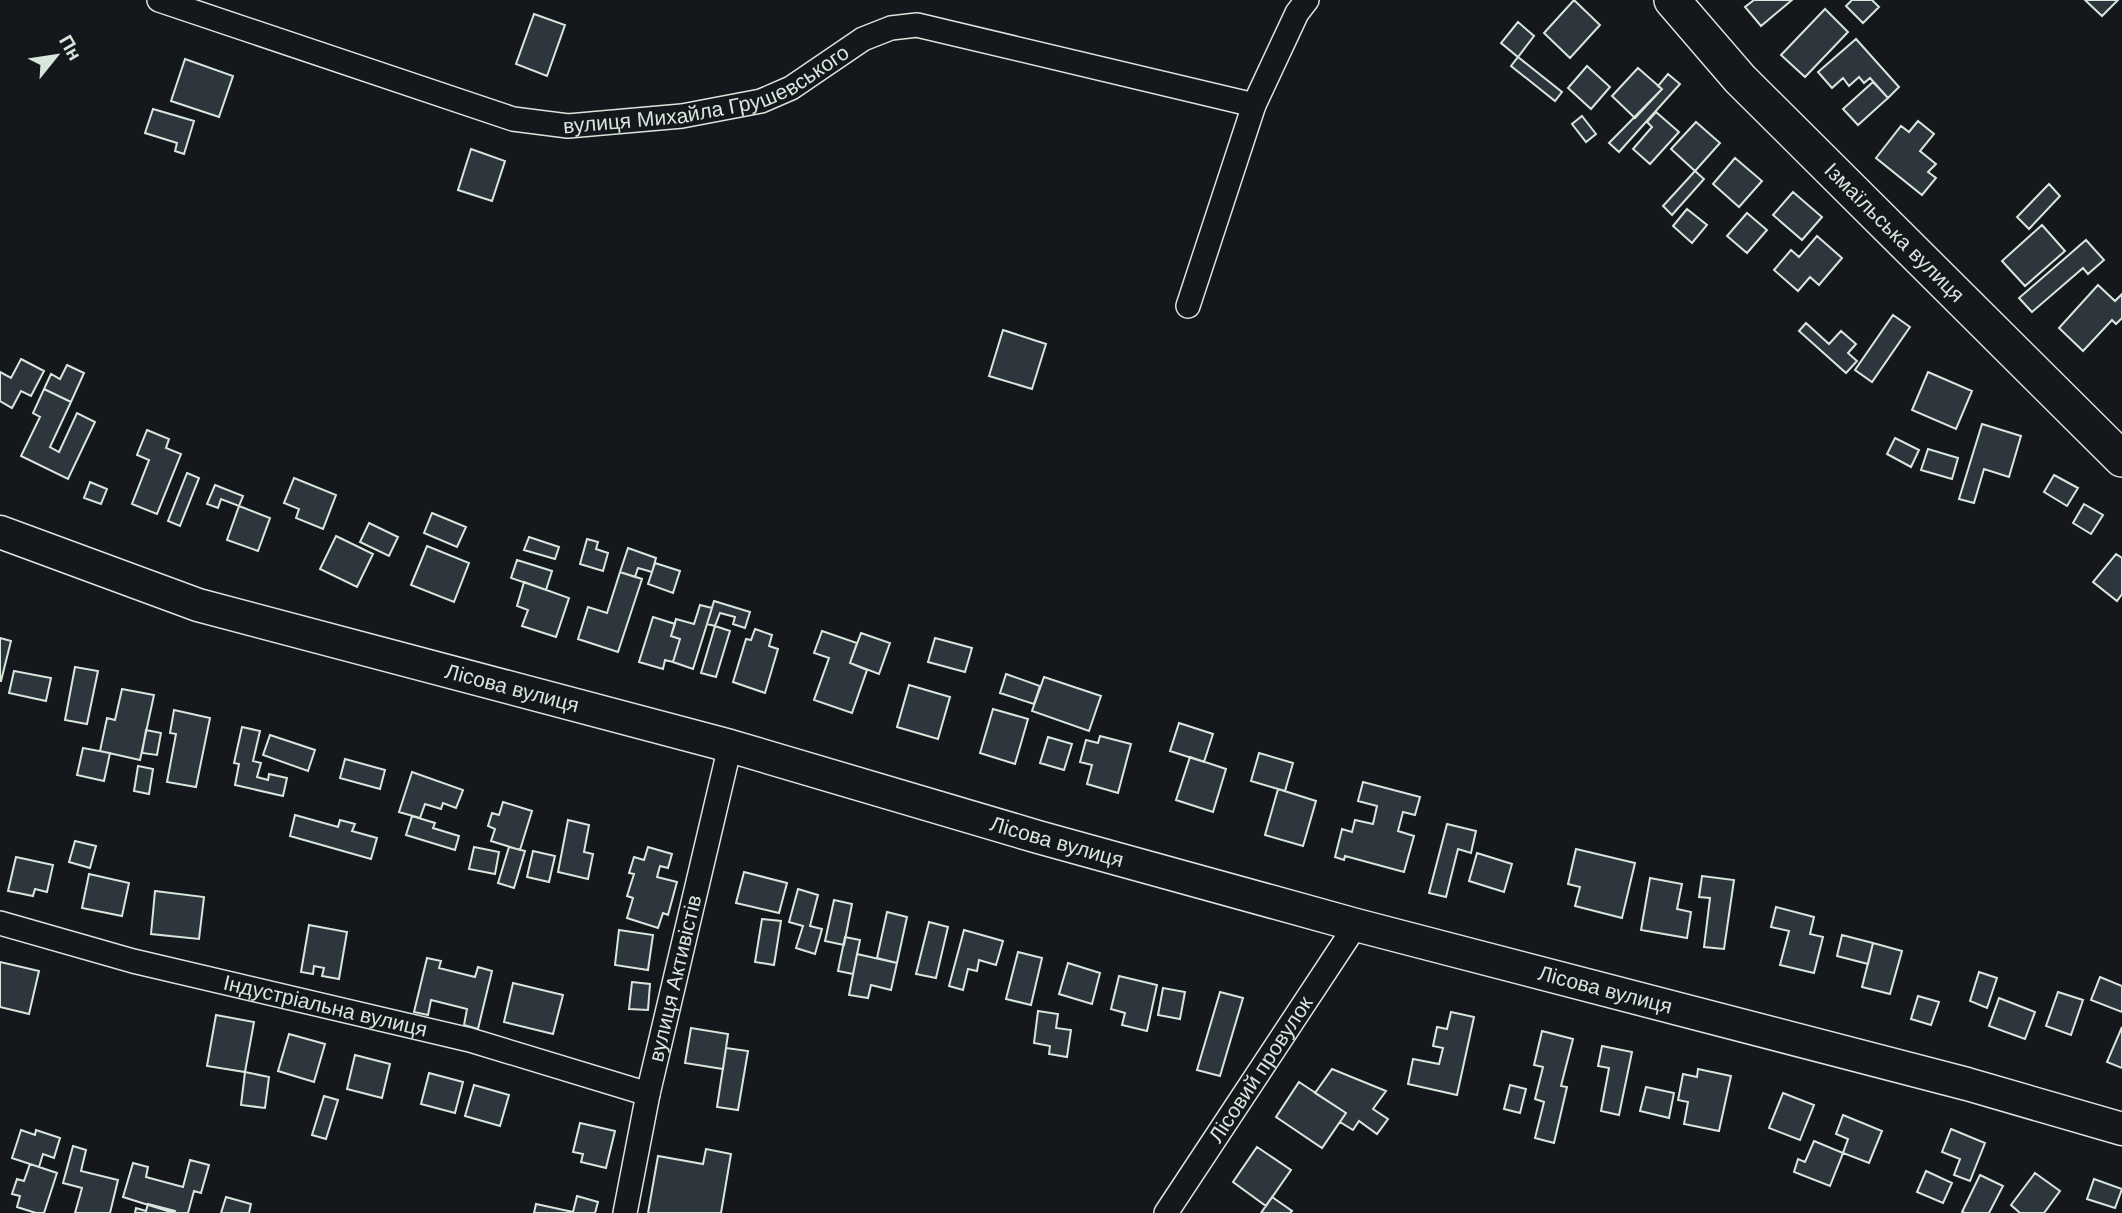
<svg xmlns="http://www.w3.org/2000/svg" width="2122" height="1213" font-family="Arial,sans-serif">
  <rect width="100%" height="100%" fill="#14181c"/>
  <path fill="#2c363c" stroke="#d8e6dc" stroke-width="2" d="M 1574,0 L 1600,25 L 1570,58 L 1544,33 Z
    M 1754,0 L 1792,0 L 1761,26 L 1745,7 Z
    M 1852,0 L 1872,0 L 1879,7 L 1863,23 L 1846,6 Z
    M 2085,0 L 2118,0 L 2102,16 Z
    M 1825,9 L 1848,32 L 1805,77 L 1781,55 Z
    M 534,14 L 565,25 L 547,76 L 516,64 Z
    M 1518,22 L 1534,36 L 1518,57 L 1501,43 Z
    M 1856,39 L 1899,87 L 1888,98 L 1870,78 L 1864,83 L 1859,77 L 1849,86 L 1843,78 L 1832,88 L 1818,72 Z
    M 1518,57 L 1562,92 L 1555,101 L 1511,66 Z
    M 185,59 L 233,76 L 219,117 L 171,101 Z
    M 1587,66 L 1610,87 L 1591,109 L 1568,88 Z
    M 1638,68 L 1662,89 L 1635,118 L 1612,96 Z
    M 1668,74 L 1680,84 L 1619,152 L 1609,143 L 1662,89 L 1658,86 Z
    M 1873,82 L 1888,98 L 1858,125 L 1843,109 Z
    M 153,109 L 194,121 L 184,154 L 175,151 L 177,143 L 145,133 Z
    M 1656,112 L 1679,132 L 1650,164 L 1633,149 L 1652,127 L 1647,122 Z
    M 1582,116 L 1596,134 L 1586,142 L 1572,124 Z
    M 1918,121 L 1934,134 L 1920,151 L 1936,164 L 1928,172 L 1936,178 L 1922,195 L 1876,158 L 1901,126 L 1909,132 Z
    M 1696,122 L 1720,143 L 1695,171 L 1671,149 Z
    M 471,149 L 505,161 L 492,201 L 458,190 Z
    M 1735,158 L 1762,181 L 1739,207 L 1713,184 Z
    M 1695,171 L 1704,179 L 1672,215 L 1663,206 Z
    M 2049,184 L 2060,196 L 2029,229 L 2017,217 Z
    M 1793,192 L 1822,217 L 1802,240 L 1773,215 Z
    M 1687,209 L 1707,225 L 1692,243 L 1673,226 Z
    M 1747,213 L 1767,230 L 1747,253 L 1727,236 Z
    M 2042,225 L 2065,251 L 2025,286 L 2002,261 Z
    M 1817,236 L 1842,258 L 1819,285 L 1810,277 L 1798,291 L 1774,270 L 1791,250 L 1799,257 Z
    M 2086,240 L 2104,260 L 2088,274 L 2083,268 L 2032,312 L 2019,298 Z
    M 2098,285 L 2115,301 L 2122,294 L 2122,318 L 2116,324 L 2112,320 L 2083,351 L 2059,328 Z
    M 1893,315 L 1910,327 L 1872,382 L 1855,370 Z
    M 1806,323 L 1829,344 L 1841,331 L 1856,344 L 1848,353 L 1857,361 L 1846,373 L 1799,331 Z
    M 1003,330 L 1046,344 L 1032,389 L 989,376 Z
    M 21,359 L 44,371 L 31,396 L 21,391 L 12,408 L 0,401 L 0,372 L 11,378 Z
    M 67,365 L 84,373 L 71,402 L 44,389 L 51,374 L 60,379 Z
    M 1928,372 L 1972,391 L 1956,429 L 1912,410 Z
    M 44,389 L 71,402 L 50,447 L 59,452 L 77,413 L 95,422 L 68,479 L 21,456 L 40,417 L 33,413 Z
    M 1982,424 L 2021,436 L 2009,477 L 1984,469 L 1974,503 L 1959,499 Z
    M 147,430 L 169,439 L 166,448 L 181,454 L 157,514 L 132,504 L 149,460 L 137,455 Z
    M 1895,438 L 1919,450 L 1911,467 L 1887,454 Z
    M 1928,449 L 1958,458 L 1952,479 L 1921,470 Z
    M 187,473 L 199,478 L 180,526 L 168,521 Z
    M 2054,475 L 2078,488 L 2067,506 L 2044,492 Z
    M 294,478 L 336,495 L 323,529 L 296,518 L 299,509 L 284,503 Z
    M 90,482 L 107,489 L 101,504 L 84,498 Z
    M 215,485 L 243,496 L 239,506 L 221,499 L 218,508 L 207,504 Z
    M 2084,504 L 2103,515 L 2091,534 L 2073,523 Z
    M 239,506 L 270,518 L 258,551 L 227,540 Z
    M 432,513 L 466,527 L 457,547 L 424,533 Z
    M 369,523 L 398,537 L 389,556 L 360,542 Z
    M 336,536 L 373,554 L 357,587 L 320,569 Z
    M 529,537 L 559,547 L 555,559 L 524,550 Z
    M 587,539 L 598,542 L 596,549 L 608,553 L 603,571 L 580,564 Z
    M 427,546 L 469,563 L 454,602 L 411,585 Z
    M 628,548 L 656,558 L 652,572 L 638,568 L 635,577 L 620,572 Z
    M 2116,554 L 2122,558 L 2122,594 L 2117,601 L 2093,582 Z
    M 517,560 L 552,571 L 546,590 L 511,578 Z
    M 655,563 L 680,571 L 673,593 L 648,584 Z
    M 620,572 L 642,579 L 618,652 L 578,639 L 588,607 L 607,613 Z
    M 524,582 L 569,598 L 556,637 L 522,626 L 528,610 L 517,606 Z
    M 714,601 L 750,612 L 745,628 L 733,624 L 735,617 L 720,613 L 715,626 L 707,624 Z
    M 700,605 L 712,608 L 693,669 L 673,662 L 680,639 L 671,636 L 676,619 L 694,624 Z
    M 653,617 L 675,624 L 671,636 L 680,639 L 673,662 L 665,660 L 663,669 L 639,662 Z
    M 715,626 L 730,631 L 716,677 L 701,673 Z
    M 755,629 L 772,635 L 769,646 L 778,649 L 765,693 L 733,682 L 746,639 L 751,640 Z
    M 822,631 L 857,643 L 850,663 L 867,670 L 852,713 L 814,700 L 829,658 L 814,653 Z
    M 861,633 L 890,643 L 879,674 L 850,663 Z
    M 0,638 L 11,641 L 1,681 L 0,681 Z
    M 935,638 L 972,648 L 965,672 L 928,662 Z
    M 75,667 L 98,671 L 87,724 L 65,720 Z
    M 14,671 L 51,678 L 46,701 L 9,693 Z
    M 1006,674 L 1040,686 L 1034,704 L 1000,693 Z
    M 1044,677 L 1101,696 L 1089,731 L 1032,711 Z
    M 909,685 L 950,697 L 938,739 L 897,727 Z
    M 122,689 L 154,695 L 140,760 L 100,751 L 107,718 L 115,720 Z
    M 993,709 L 1028,719 L 1015,764 L 980,753 Z
    M 174,710 L 210,718 L 196,787 L 167,782 L 176,734 L 170,733 Z
    M 1179,723 L 1213,734 L 1204,762 L 1170,751 Z
    M 242,727 L 260,731 L 253,761 L 261,763 L 257,777 L 268,780 L 269,774 L 287,778 L 283,796 L 235,785 L 239,764 L 234,763 Z
    M 146,730 L 161,733 L 157,755 L 142,753 Z
    M 270,735 L 315,750 L 308,771 L 263,755 Z
    M 1100,736 L 1131,744 L 1118,793 L 1087,784 L 1092,765 L 1080,762 L 1086,740 L 1098,743 Z
    M 1048,737 L 1072,744 L 1064,770 L 1040,763 Z
    M 83,748 L 110,753 L 104,781 L 77,775 Z
    M 1259,753 L 1293,763 L 1285,791 L 1251,781 Z
    M 1190,757 L 1226,769 L 1213,812 L 1176,800 Z
    M 345,759 L 385,770 L 380,789 L 340,778 Z
    M 138,766 L 153,769 L 149,794 L 134,791 Z
    M 412,772 L 463,790 L 456,808 L 443,803 L 441,809 L 425,804 L 420,818 L 399,812 Z
    M 1363,782 L 1420,797 L 1415,815 L 1403,812 L 1398,831 L 1414,836 L 1404,872 L 1345,856 L 1344,860 L 1335,857 L 1342,829 L 1352,832 L 1355,820 L 1373,824 L 1377,806 L 1358,801 Z
    M 1278,789 L 1316,801 L 1303,846 L 1265,835 Z
    M 503,802 L 532,811 L 520,850 L 491,841 L 495,829 L 488,826 L 492,813 L 499,815 Z
    M 295,815 L 338,827 L 340,820 L 355,824 L 352,831 L 377,838 L 371,859 L 290,836 Z
    M 412,816 L 435,823 L 433,828 L 459,836 L 455,850 L 406,835 Z
    M 568,820 L 589,825 L 584,852 L 593,854 L 588,879 L 558,872 Z
    M 1447,824 L 1476,831 L 1471,853 L 1458,849 L 1446,897 L 1429,893 Z
    M 75,841 L 96,846 L 90,868 L 69,862 Z
    M 474,847 L 499,852 L 495,874 L 469,869 Z
    M 509,847 L 525,851 L 514,888 L 498,883 Z
    M 648,847 L 672,854 L 668,868 L 660,866 L 657,877 L 677,882 L 668,915 L 663,913 L 658,928 L 627,918 L 633,898 L 627,896 L 634,874 L 629,873 L 634,857 L 644,860 Z
    M 1576,849 L 1635,863 L 1622,918 L 1575,906 L 1580,887 L 1568,884 Z
    M 533,851 L 555,856 L 549,882 L 527,877 Z
    M 1477,853 L 1512,864 L 1504,892 L 1469,881 Z
    M 16,857 L 53,865 L 47,892 L 35,889 L 33,896 L 8,891 Z
    M 744,872 L 787,883 L 779,913 L 736,903 Z
    M 89,874 L 129,883 L 122,916 L 82,908 Z
    M 1702,876 L 1734,880 L 1724,949 L 1704,947 L 1710,898 L 1699,897 Z
    M 1650,878 L 1682,884 L 1677,909 L 1691,912 L 1687,938 L 1641,930 Z
    M 798,889 L 818,895 L 810,926 L 822,929 L 815,954 L 796,948 L 803,926 L 789,922 Z
    M 155,891 L 204,897 L 199,939 L 151,934 Z
    M 834,900 L 852,904 L 844,945 L 825,941 Z
    M 1776,907 L 1814,917 L 1810,934 L 1823,937 L 1814,973 L 1780,965 L 1789,931 L 1771,927 Z
    M 887,912 L 907,917 L 897,963 L 877,958 Z
    M 762,919 L 781,921 L 774,965 L 755,962 Z
    M 929,922 L 948,927 L 936,978 L 916,974 Z
    M 309,925 L 347,932 L 339,979 L 322,976 L 324,968 L 314,966 L 313,974 L 301,972 Z
    M 619,930 L 653,935 L 648,970 L 615,965 Z
    M 964,930 L 1003,941 L 996,965 L 979,960 L 977,971 L 968,969 L 963,990 L 949,986 Z
    M 1842,935 L 1873,943 L 1868,964 L 1837,956 Z
    M 845,937 L 860,940 L 853,974 L 838,971 Z
    M 1873,943 L 1902,951 L 1890,994 L 1862,987 Z
    M 1018,952 L 1042,958 L 1031,1005 L 1006,999 Z
    M 857,954 L 897,963 L 891,990 L 871,985 L 868,998 L 849,995 Z
    M 427,958 L 441,961 L 439,968 L 475,977 L 478,967 L 492,971 L 478,1029 L 464,1025 L 467,1009 L 431,1000 L 428,1015 L 414,1012 Z
    M 0,962 L 39,971 L 29,1014 L 0,1007 Z
    M 1068,963 L 1100,973 L 1092,1004 L 1059,994 Z
    M 1979,972 L 1997,978 L 1987,1008 L 1970,1001 Z
    M 1119,976 L 1157,985 L 1147,1031 L 1122,1025 L 1125,1013 L 1111,1009 Z
    M 2100,977 L 2122,986 L 2122,1012 L 2091,1000 Z
    M 632,982 L 650,984 L 648,1010 L 629,1009 Z
    M 513,983 L 563,995 L 553,1034 L 504,1022 Z
    M 1163,988 L 1185,992 L 1180,1019 L 1158,1015 Z
    M 1220,992 L 1243,998 L 1220,1076 L 1197,1070 Z
    M 2058,992 L 2083,1000 L 2071,1035 L 2046,1026 Z
    M 1918,996 L 1939,1002 L 1931,1025 L 1911,1019 Z
    M 1999,998 L 2035,1012 L 2025,1039 L 1989,1026 Z
    M 1038,1011 L 1058,1014 L 1056,1028 L 1071,1030 L 1067,1057 L 1049,1054 L 1050,1046 L 1034,1043 Z
    M 1451,1012 L 1474,1017 L 1457,1095 L 1408,1084 L 1413,1059 L 1439,1064 L 1443,1048 L 1433,1046 L 1437,1027 L 1447,1029 Z
    M 216,1015 L 254,1022 L 245,1072 L 207,1066 Z
    M 2122,1027 L 2122,1068 L 2107,1062 Z
    M 691,1028 L 728,1034 L 723,1069 L 685,1063 Z
    M 1542,1031 L 1573,1039 L 1561,1086 L 1567,1087 L 1554,1143 L 1535,1138 L 1544,1102 L 1535,1099 L 1543,1067 L 1534,1065 Z
    M 289,1034 L 325,1044 L 314,1082 L 278,1071 Z
    M 1602,1046 L 1632,1052 L 1619,1115 L 1601,1111 L 1609,1068 L 1598,1066 Z
    M 726,1048 L 748,1051 L 738,1110 L 717,1107 Z
    M 355,1055 L 390,1064 L 382,1098 L 347,1089 Z
    M 1332,1069 L 1386,1091 L 1373,1109 L 1388,1119 L 1377,1134 L 1359,1121 L 1353,1130 L 1340,1122 L 1346,1113 L 1315,1093 Z
    M 1698,1069 L 1731,1076 L 1719,1131 L 1684,1124 L 1688,1102 L 1678,1100 L 1683,1074 L 1697,1077 Z
    M 245,1072 L 269,1077 L 265,1108 L 241,1105 Z
    M 429,1073 L 463,1082 L 455,1113 L 421,1104 Z
    M 1299,1082 L 1346,1113 L 1322,1148 L 1276,1117 Z
    M 474,1085 L 509,1095 L 500,1126 L 465,1116 Z
    M 1510,1085 L 1526,1089 L 1520,1113 L 1504,1109 Z
    M 1646,1087 L 1674,1093 L 1669,1118 L 1640,1111 Z
    M 1783,1093 L 1814,1105 L 1800,1140 L 1769,1128 Z
    M 324,1096 L 338,1100 L 326,1139 L 312,1135 Z
    M 1843,1115 L 1882,1131 L 1869,1163 L 1843,1153 L 1848,1139 L 1836,1134 Z
    M 580,1123 L 615,1131 L 606,1168 L 581,1162 L 583,1154 L 573,1152 Z
    M 1951,1129 L 1985,1143 L 1970,1181 L 1954,1175 L 1960,1159 L 1942,1152 Z
    M 21,1130 L 35,1135 L 36,1130 L 60,1138 L 54,1158 L 43,1154 L 39,1167 L 12,1158 Z
    M 1814,1141 L 1843,1153 L 1830,1186 L 1794,1172 L 1798,1159 L 1805,1162 Z
    M 73,1146 L 86,1150 L 81,1171 L 118,1180 L 110,1213 L 75,1213 L 82,1188 L 63,1183 Z
    M 1257,1147 L 1291,1170 L 1266,1206 L 1233,1182 Z
    M 706,1149 L 731,1154 L 721,1213 L 648,1213 L 658,1156 L 703,1164 Z
    M 190,1160 L 209,1165 L 201,1193 L 194,1191 L 188,1213 L 174,1213 L 123,1197 L 133,1163 L 148,1167 L 146,1177 L 183,1187 Z
    M 30,1164 L 57,1173 L 44,1213 L 36,1213 L 17,1207 L 20,1196 L 12,1194 L 17,1179 L 24,1181 Z
    M 1926,1171 L 1952,1183 L 1943,1203 L 1917,1192 Z
    M 2035,1173 L 2060,1191 L 2044,1213 L 2020,1213 L 2011,1205 Z
    M 1980,1175 L 2003,1186 L 1989,1213 L 1965,1213 L 1962,1212 Z
    M 2094,1179 L 2122,1189 L 2115,1208 L 2087,1199 Z
    M 577,1196 L 598,1202 L 595,1213 L 534,1213 L 536,1204 L 573,1212 Z
    M 226,1197 L 251,1204 L 249,1213 L 221,1213 Z
    M 1272,1197 L 1292,1211 L 1290,1213 L 1261,1213 Z
    M 148,1204 L 175,1211 L 174,1213 L 135,1213 L 136,1208 L 146,1211 Z"/>
  <g fill="none" stroke-linecap="round" stroke-linejoin="round">
    <g stroke="#d8e6dc" stroke-width="26">
      <g id="street">
        <path id="s1" d="M 159,0 L 513,119 L 568,126 L 682,116 L 761,101 L 791,88 L 863,39 L 891,28 L 917,25 L 1254,105"/>
        <path d="M 1188,306 L 1254,105 L 1297,13 L 1307,0"/>
        <path id="s2" d="M 0,923 L 133,961 L 470,1040 L 648,1094"/>
        <path id="s3" d="M 625,1213 L 648,1094 L 730,746"/>
        <path id="s4" d="M 1166,1213 L 1356,925"/>
      </g>
    </g>
    <g stroke="#d8e6dc" stroke-width="35">
      <g id="secondary">
        <path id="s5" d="M 0,532 L 198,605 L 730,746 L 1038,837 L 1356,925 L 1967,1084 L 2122,1129"/>
      </g>
    </g>
    <g stroke="#d8e6dc" stroke-width="38">
      <g id="primary">
        <path id="s6" d="M 1672,0 L 1740,79 L 2122,459"/>
      </g>
    </g>
    <use href="#street" stroke="#14181c" stroke-width="23"/>
    <use href="#secondary" stroke="#14181c" stroke-width="32"/>
    <use href="#primary" stroke="#14181c" stroke-width="35"/>
  </g>
  <g text-anchor="middle" stroke-width="5" stroke-linejoin="round" paint-order="stroke">
    <g font-size="21" fill="#d8e6dc" stroke="#14181c">
      <text dy="7" stroke="none"><textPath href="#s1" startOffset="574">вулиця Михайла Грушевського</textPath></text>
      <text dy="7" stroke="none"><textPath href="#s6" startOffset="322">Ізмаїльська вулиця</textPath></text>
      <text dy="7" stroke="none"><textPath href="#s5" startOffset="536">Лісова вулиця</textPath></text>
      <text dy="7" stroke="none"><textPath href="#s5" startOffset="1102">Лісова вулиця</textPath></text>
      <text dy="7" stroke="none"><textPath href="#s3" startOffset="240">вулиця Активістів</textPath></text>
      <text dy="7" stroke="none"><textPath href="#s5" startOffset="1670">Лісова вулиця</textPath></text>
      <text dy="7" stroke="none"><textPath href="#s2" startOffset="336">Індустріальна вулиця</textPath></text>
      <text dy="7" stroke="none"><textPath href="#s4" startOffset="172">Лісовий провулок</textPath></text>
    </g>
  </g>
  <g transform="translate(56 56) rotate(60)" stroke="#14181c" stroke-width="5" paint-order="stroke">
  <path d="M0-5L12 26L0 18L-12 26Z" fill="#d8e6dc"/>
  <text y="-10" font-size="19" font-weight="bold" text-anchor="middle" fill="#d8e6dc">Пн</text>
  </g>
</svg>
